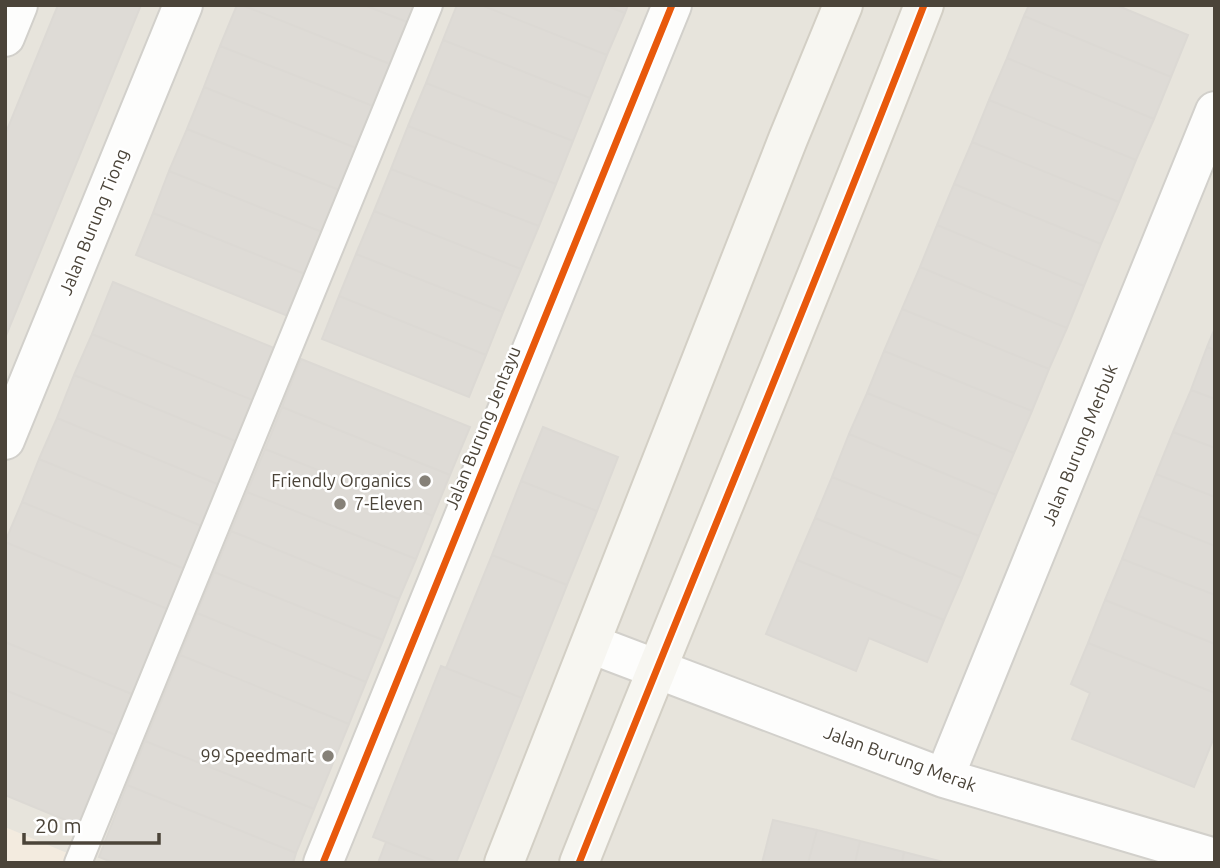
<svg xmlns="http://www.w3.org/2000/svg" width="1220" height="868" font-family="Ubuntu,sans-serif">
  <rect width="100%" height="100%" fill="#f4f2ee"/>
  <path fill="#e7e4dc" d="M 5,5 L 1215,5 L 1215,863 L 5,863 Z"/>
  <path fill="#f3ebdf" d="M 5,827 L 91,863 L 5,863 Z"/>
  <path fill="#dedbd6" stroke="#dcd9d4" stroke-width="2" d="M 58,5 L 141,5 L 5,338 L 5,135 Z
    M 237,5 L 242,5 L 390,64 L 373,106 L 220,46 Z
    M 242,5 L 364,5 L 407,22 L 390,64 Z
    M 364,5 L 414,5 L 407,22 Z
    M 457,5 L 481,5 L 607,55 L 590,98 L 443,40 Z
    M 481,5 L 605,5 L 625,13 L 607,55 Z
    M 605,5 L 628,5 L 625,13 Z
    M 1029,5 L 1116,5 L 1188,35 L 1171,77 L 1024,16 Z
    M 1024,16 L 1171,77 L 1154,119 L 1007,58 Z
    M 443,40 L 590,98 L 573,141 L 426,83 Z
    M 220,46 L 373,106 L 356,148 L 204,87 Z
    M 1007,58 L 1154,119 L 1136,160 L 989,100 Z
    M 426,83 L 573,141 L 556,184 L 408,126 Z
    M 204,87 L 356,148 L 339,190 L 187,129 Z
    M 989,100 L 1136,160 L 1119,202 L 972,142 Z
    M 408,126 L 556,184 L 539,226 L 391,169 Z
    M 187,129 L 339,190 L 322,232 L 169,171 Z
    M 972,142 L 1119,202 L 1101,244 L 954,184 Z
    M 391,169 L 539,226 L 521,269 L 374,211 Z
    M 169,171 L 322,232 L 305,274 L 153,213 Z
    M 954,184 L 1101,244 L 1084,286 L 937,225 Z
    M 374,211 L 521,269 L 503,312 L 356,254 Z
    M 153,213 L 305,274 L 288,316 L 136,255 Z
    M 937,225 L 1084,286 L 1067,328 L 920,267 Z
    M 356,254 L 503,312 L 486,355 L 339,296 Z
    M 920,267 L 1067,328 L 1049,369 L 902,309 Z
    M 113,282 L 284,352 L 262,404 L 92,334 Z
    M 339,296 L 486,355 L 469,397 L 322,339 Z
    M 902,309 L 1049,369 L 1032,411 L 884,351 Z
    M 1215,328 L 1215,350 L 1207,347 Z
    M 92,334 L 262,404 L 245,445 L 74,375 Z
    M 1207,347 L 1215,350 L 1215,399 L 1191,390 Z
    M 884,351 L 1032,411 L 1014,453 L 867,393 Z
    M 301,359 L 470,427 L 450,475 L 282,407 Z
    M 74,375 L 245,445 L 227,488 L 57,418 Z
    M 1191,390 L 1215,399 L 1215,448 L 1173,432 Z
    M 867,393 L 1014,453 L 996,495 L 849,434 Z
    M 282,407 L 450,475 L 433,516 L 265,449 Z
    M 57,418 L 227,488 L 209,529 L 39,459 Z
    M 543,427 L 618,457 L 597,511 L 521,481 Z
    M 1173,432 L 1215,448 L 1215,497 L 1156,474 Z
    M 849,434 L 996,495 L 979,536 L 832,477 Z
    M 265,449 L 433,516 L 416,559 L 247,492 Z
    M 39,459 L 209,529 L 192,572 L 22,502 Z
    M 1156,474 L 1215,497 L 1215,546 L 1139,516 Z
    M 832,477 L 979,536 L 962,578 L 815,518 Z
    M 521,481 L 597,511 L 567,585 L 492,555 Z
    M 247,492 L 416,559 L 399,599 L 231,531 Z
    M 22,502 L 192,572 L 175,612 L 5,542 Z
    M 1139,516 L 1215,546 L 1215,595 L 1122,559 Z
    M 815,518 L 962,578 L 944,620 L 797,560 Z
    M 231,531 L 399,599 L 383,640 L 214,572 Z
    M 5,542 L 175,612 L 139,697 L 5,642 Z
    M 492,555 L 567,585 L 522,698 L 446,668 Z
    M 1122,559 L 1215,595 L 1215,644 L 1105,600 Z
    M 797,560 L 944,620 L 927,662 L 869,638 L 856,671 L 766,634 Z
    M 214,572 L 383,640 L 366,682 L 197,613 Z
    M 1105,600 L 1215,644 L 1215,693 L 1088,643 Z
    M 197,613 L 366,682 L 349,724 L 180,655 Z
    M 5,642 L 139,697 L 123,738 L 5,690 Z
    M 1088,643 L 1215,693 L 1215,735 L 1194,787 L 1072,739 L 1090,693 L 1071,684 Z
    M 180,655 L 349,724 L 314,809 L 145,741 Z
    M 441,666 L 522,698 L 456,863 L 439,863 L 373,837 Z
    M 5,690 L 123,738 L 87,829 L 5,795 Z
    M 145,741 L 314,809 L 296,853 L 127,785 Z
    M 127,785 L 296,853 L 293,863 L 114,863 L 99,857 Z
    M 773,820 L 817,830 L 808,863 L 762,863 Z
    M 817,830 L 860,841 L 855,863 L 808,863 Z
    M 860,841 L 904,852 L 902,863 L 855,863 Z
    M 386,842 L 439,863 L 378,863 Z
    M 904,852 L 947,863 L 902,863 Z"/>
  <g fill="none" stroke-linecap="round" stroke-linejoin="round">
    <g stroke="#d2d0cb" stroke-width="30">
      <path id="lane" d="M 78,863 L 429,5"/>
    </g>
    <g stroke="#d2d0cb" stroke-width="42">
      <path id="street" d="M 5,37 L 18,5
        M 5,440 L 183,5
        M 591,644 L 944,778 L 1215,858
        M 944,778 L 1215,111
        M 323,863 L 672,5"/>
    </g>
    <g stroke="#d3cfc5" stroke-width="42">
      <path id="secondary" d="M 504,863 L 788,139 L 843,5
        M 579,863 C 693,576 813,292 924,5"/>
    </g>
    <use href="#lane" stroke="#fdfdfc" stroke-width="26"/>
    <use href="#street" stroke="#fdfdfc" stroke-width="38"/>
    <use href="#secondary" stroke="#f7f6f1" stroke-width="38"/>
    <g stroke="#fff" stroke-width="11">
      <path id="cycleway" d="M 323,863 L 672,5
        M 579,863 C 693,576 813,292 924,5"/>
    </g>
    <use href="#cycleway" stroke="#e8590c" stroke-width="7"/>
  </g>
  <g fill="#868178" stroke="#fff" stroke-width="2.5">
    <circle cx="425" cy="481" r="7"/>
    <circle cx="340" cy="504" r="7"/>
    <circle cx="328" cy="756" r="7"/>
  </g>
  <g text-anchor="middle" stroke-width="5" stroke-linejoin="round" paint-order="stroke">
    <g font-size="18" fill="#4b4439" stroke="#fff">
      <text transform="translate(94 222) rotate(-68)" y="6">Jalan Burung Tiong</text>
      <text transform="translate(483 428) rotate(-68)" y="6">Jalan Burung Jentayu</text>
      <text transform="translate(1080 445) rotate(-68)" y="6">Jalan Burung Merbuk</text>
      <text transform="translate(900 759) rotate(20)" y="6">Jalan Burung Merak</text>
    </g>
    <g font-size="18" fill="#4b4439" stroke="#fff" text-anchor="end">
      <text x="411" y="487">Friendly Organics</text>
      <text x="354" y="510" text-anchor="start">7-Eleven</text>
      <text x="314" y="762">99 Speedmart</text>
    </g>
  </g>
  <rect width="1220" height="868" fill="none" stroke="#4b4439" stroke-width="14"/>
  <path d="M24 833v10h135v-10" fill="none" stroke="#4b4439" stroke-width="3.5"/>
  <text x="35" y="833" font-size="21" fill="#4b4439" stroke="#ffffff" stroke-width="5" paint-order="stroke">20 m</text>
</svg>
